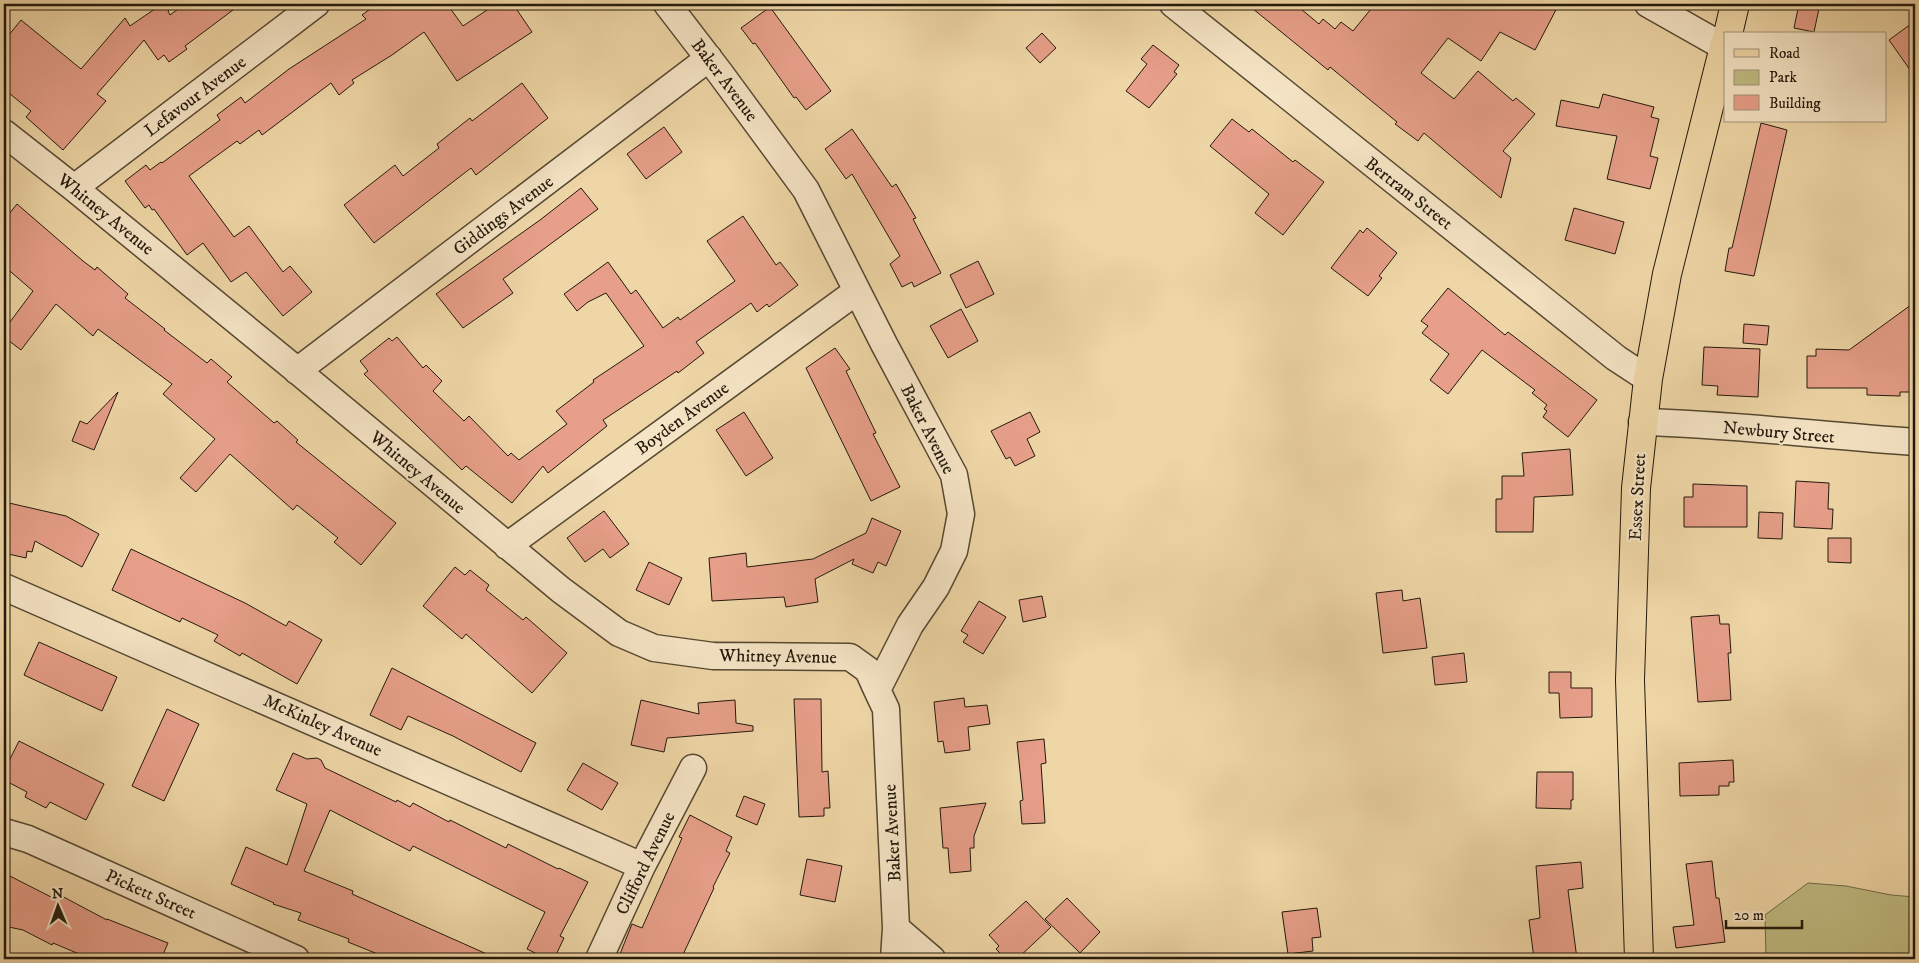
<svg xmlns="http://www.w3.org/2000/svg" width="1919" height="963" font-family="'IM FELL DW Pica',serif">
  <rect width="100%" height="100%" fill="#efd6a6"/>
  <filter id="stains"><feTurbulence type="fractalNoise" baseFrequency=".004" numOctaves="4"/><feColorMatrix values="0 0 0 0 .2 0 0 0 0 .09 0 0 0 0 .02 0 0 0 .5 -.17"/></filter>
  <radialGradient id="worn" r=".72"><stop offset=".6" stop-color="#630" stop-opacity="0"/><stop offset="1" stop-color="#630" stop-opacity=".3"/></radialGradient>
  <path fill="#c0bc82" stroke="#726a47" d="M 1808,883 L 1846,886 L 1891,895 L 1915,897 L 1915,959 L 1766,959 L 1765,915 Z"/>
  <path fill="#e79f89" stroke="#23190c" d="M 162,4 L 174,4 L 168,11 L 170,15 L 185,4 L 241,4 L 185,46 L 187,49 L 169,62 L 164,55 L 158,60 L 144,40 L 97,94 L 106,101 L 63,150 L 26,117 L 31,111 L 4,89 L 4,41 L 21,20 L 81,69 L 125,18 L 130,26 Z
    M 377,4 L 447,4 L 463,26 L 496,4 L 513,4 L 532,32 L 457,81 L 424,32 L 392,55 L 352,80 L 354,83 L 339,95 L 331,83 L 262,135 L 259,130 L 240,144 L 237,141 L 189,176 L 234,237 L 249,226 L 283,272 L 290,266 L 312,292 L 283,316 L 246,272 L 231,282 L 203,243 L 187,255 L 154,209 L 152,210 L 149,205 L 145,208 L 125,181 L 146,165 L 150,170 L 161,162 L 162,163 L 220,120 L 217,115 L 241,97 L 245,103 L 289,69 L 366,19 L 362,15 Z
    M 1247,4 L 1295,4 L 1319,24 L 1323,19 L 1335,29 L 1341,22 L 1353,31 L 1375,4 L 1559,4 L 1535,50 L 1500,32 L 1481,61 L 1448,38 L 1421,73 L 1454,99 L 1478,71 L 1513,101 L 1516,98 L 1535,114 L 1503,151 L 1511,158 L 1501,198 L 1424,133 L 1418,141 L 1395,124 L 1397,122 L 1330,67 L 1328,70 Z
    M 1799,4 L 1820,4 L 1814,32 L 1794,28 Z
    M 770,7 L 831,91 L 806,110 L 796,97 L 794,98 L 755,43 L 753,44 L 741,28 Z
    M 1915,21 L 1915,77 L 1889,40 Z
    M 1042,33 L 1056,48 L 1040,63 L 1026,48 Z
    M 1153,45 L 1179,65 L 1174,72 L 1177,74 L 1149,108 L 1126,91 L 1147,64 L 1141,59 Z
    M 522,83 L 548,118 L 476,175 L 471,168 L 374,243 L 344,205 L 395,165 L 403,176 L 439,148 L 437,144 L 470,118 L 472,121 Z
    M 1603,94 L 1654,107 L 1651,117 L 1659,119 L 1650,156 L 1658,158 L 1650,189 L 1607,179 L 1617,136 L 1556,126 L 1561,100 L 1599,108 Z
    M 1232,119 L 1249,132 L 1252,129 L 1293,162 L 1295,160 L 1324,182 L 1283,235 L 1255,213 L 1269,194 L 1210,146 Z
    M 1761,123 L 1787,130 L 1754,276 L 1725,271 L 1729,248 L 1732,248 Z
    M 664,127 L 682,152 L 646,179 L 627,154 Z
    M 852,129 L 892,187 L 896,184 L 916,218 L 913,219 L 941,273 L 914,287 L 912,282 L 902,287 L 890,264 L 900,256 L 852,174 L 846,179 L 825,149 Z
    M 581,188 L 598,209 L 503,279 L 513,293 L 463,328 L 436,294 L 540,220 Z
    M 17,204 L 83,261 L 95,270 L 97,267 L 128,294 L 125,298 L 165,329 L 164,330 L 207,363 L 211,359 L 232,377 L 227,382 L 274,423 L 277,421 L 298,440 L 296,442 L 396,523 L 361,565 L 334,542 L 338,538 L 297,505 L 293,510 L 230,454 L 196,492 L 180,478 L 215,439 L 163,394 L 172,384 L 98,329 L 93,336 L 56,304 L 21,350 L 4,337 L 4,330 L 33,291 L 4,266 L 4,220 Z
    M 1574,208 L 1624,222 L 1615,254 L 1565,240 Z
    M 743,216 L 776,265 L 780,262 L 798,285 L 769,307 L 767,304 L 757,312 L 751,303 L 696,342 L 704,353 L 678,373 L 677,371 L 603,420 L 607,426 L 548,473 L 543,466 L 512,503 L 466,466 L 462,470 L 364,374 L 368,371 L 360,361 L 389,338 L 392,341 L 397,337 L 423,368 L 426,365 L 442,381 L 433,391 L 464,421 L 469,416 L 508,456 L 511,453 L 519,460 L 567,424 L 556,411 L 594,382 L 593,380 L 644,346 L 606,293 L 588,302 L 577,311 L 564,294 L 608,262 L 631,294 L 636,290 L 663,328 L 678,317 L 680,320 L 735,281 L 707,241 Z
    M 1367,228 L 1397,253 L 1379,276 L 1382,278 L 1368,296 L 1331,268 L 1360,230 L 1363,233 Z
    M 978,261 L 994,294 L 966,308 L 950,275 Z
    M 1448,288 L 1505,335 L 1508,332 L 1597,400 L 1568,437 L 1543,417 L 1547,411 L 1544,409 L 1547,405 L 1532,393 L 1535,390 L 1482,350 L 1448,394 L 1430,380 L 1449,354 L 1422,333 L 1428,326 L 1421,321 Z
    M 1915,302 L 1915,392 L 1900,392 L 1900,396 L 1867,395 L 1867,388 L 1807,388 L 1807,356 L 1816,356 L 1816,349 L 1849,350 Z
    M 961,309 L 978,341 L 948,358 L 930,326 Z
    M 1744,324 L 1769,326 L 1767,345 L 1743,343 Z
    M 1704,347 L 1760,349 L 1758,397 L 1717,395 L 1718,386 L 1702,385 Z
    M 835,348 L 850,369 L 846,371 L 876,433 L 873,434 L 900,487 L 871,501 L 806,368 Z
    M 118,392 L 94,450 L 72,441 L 80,421 L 87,424 Z
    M 744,412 L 773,458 L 746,476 L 716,430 Z
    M 1030,412 L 1040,432 L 1027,439 L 1035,456 L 1015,466 L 1010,457 L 1006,459 L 991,431 Z
    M 1570,449 L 1573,495 L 1534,497 L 1533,532 L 1496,532 L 1496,499 L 1502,499 L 1502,476 L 1524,476 L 1522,453 Z
    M 1796,481 L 1829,483 L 1828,509 L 1833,509 L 1832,529 L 1794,527 Z
    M 1693,484 L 1747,486 L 1747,527 L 1684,527 L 1684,497 L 1693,497 Z
    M 9,503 L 66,516 L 99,534 L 82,567 L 35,541 L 32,552 L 27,551 L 26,558 L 4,553 L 4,511 L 7,512 Z
    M 604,511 L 629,544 L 610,558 L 603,549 L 585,562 L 567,538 Z
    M 1759,512 L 1783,513 L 1782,539 L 1758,538 Z
    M 872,518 L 901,531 L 886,566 L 878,562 L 873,573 L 852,564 L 854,559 L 815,579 L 818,602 L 786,607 L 784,597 L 712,601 L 709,558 L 746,553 L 747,567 L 813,559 L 866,533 Z
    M 1828,538 L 1851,538 L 1851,563 L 1828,562 Z
    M 131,549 L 245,603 L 286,626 L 289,621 L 322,640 L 297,684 L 242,653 L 240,656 L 214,641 L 218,635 L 182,618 L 180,622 L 112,590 Z
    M 649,562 L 682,578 L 669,605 L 636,590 Z
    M 455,567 L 465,575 L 470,570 L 489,585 L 486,590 L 523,620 L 526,617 L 567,653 L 532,693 L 466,634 L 462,639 L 423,606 Z
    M 1402,590 L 1403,601 L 1420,598 L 1427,648 L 1383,653 L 1376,593 Z
    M 1042,596 L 1046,617 L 1023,622 L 1019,600 Z
    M 979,601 L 1006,617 L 983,654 L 963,642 L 968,635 L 961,631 Z
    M 1719,615 L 1720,624 L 1729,624 L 1731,653 L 1728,653 L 1731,700 L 1698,702 L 1691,617 Z
    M 39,642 L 117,677 L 102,711 L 24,675 Z
    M 1464,653 L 1467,682 L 1435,685 L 1432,657 Z
    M 392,668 L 536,743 L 521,772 L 453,736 L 408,716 L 401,730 L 370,715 Z
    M 1549,672 L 1571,672 L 1571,688 L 1592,688 L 1592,717 L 1560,718 L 1559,693 L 1549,693 Z
    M 964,698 L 965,707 L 987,705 L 990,724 L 968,727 L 970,750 L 945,753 L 943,741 L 938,742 L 934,702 Z
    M 794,699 L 821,699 L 822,772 L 828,771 L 830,808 L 824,808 L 824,816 L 799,817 Z
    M 641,700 L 699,714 L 698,703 L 735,700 L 736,723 L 753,726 L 753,731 L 667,738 L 664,752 L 631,745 Z
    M 167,709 L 199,724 L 164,801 L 132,786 Z
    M 1044,739 L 1046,763 L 1041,764 L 1045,823 L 1022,824 L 1020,801 L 1023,800 L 1017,742 Z
    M 19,741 L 104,784 L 86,820 L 50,802 L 46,808 L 25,797 L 27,792 L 4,780 L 4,771 Z
    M 293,753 L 307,759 L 317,758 L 321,760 L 325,768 L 396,802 L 397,800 L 410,807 L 413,803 L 449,822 L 450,820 L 506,848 L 508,844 L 558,869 L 559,868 L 588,882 L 560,936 L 564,938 L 554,959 L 547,959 L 527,949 L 545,912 L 413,846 L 410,851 L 330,810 L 304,871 L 353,891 L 352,894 L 498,959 L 390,959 L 348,942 L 349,939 L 298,920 L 301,913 L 273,904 L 274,903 L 231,884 L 246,847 L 287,865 L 307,804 L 276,790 Z
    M 1733,760 L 1734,782 L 1729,782 L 1729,786 L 1719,786 L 1719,795 L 1680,796 L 1679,763 Z
    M 583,763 L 618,783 L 602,810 L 567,790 Z
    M 1537,772 L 1573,772 L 1573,800 L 1571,800 L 1571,809 L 1536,808 Z
    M 744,796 L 765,804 L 757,825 L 736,816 Z
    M 986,803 L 974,836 L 974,848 L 970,848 L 971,871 L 950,873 L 948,848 L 943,848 L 940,808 Z
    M 690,815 L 732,837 L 726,851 L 730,853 L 713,887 L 714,888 L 681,959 L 618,959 L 632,924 L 642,928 L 682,838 L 679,837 Z
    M 807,859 L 842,866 L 835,902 L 800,895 Z
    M 1712,861 L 1716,898 L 1719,898 L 1725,942 L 1676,948 L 1673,927 L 1694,925 L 1686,864 Z
    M 1581,862 L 1583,888 L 1568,890 L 1577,959 L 1534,959 L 1529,920 L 1540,918 L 1536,866 Z
    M 4,873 L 53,898 L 56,893 L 107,920 L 107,919 L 168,943 L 161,959 L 91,959 L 53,943 L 52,945 L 23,930 L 4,926 Z
    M 1067,898 L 1100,932 L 1080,953 L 1045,919 Z
    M 1026,901 L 1051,927 L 1017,959 L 1006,959 L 996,949 L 999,946 L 989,935 Z
    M 1317,908 L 1321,937 L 1312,938 L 1313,951 L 1288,954 L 1282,912 Z"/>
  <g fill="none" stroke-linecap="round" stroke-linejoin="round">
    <g stroke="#564832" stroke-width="29">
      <path id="minor" d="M 667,4 L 720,73 L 806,190 L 884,344 L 954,475 L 961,514 L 954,551 L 936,587 L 910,625 L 877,690 L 886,709 L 896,928 L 894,959
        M 1173,4 L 1616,358 L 1648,379
        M 1648,4 L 1724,47
        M 4,133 L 74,188 L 288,363 L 561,590 L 619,633 L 654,648 L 713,656 L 850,657 L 868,670 L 877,690
        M 74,188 L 316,4
        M 297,371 L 709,58
        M 1642,422 C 1733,424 1824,436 1915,442
        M 507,546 L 857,291
        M 4,587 L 642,866
        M 4,832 L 28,839 L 84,864 L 296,959
        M 896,928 L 932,959
        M 599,959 L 642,866 L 693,768"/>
    </g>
    <g stroke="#23190c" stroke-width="30">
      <path id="major" d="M 1728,34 L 1735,4
        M 1639,959 L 1630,680 L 1636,488 L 1648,379 L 1667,274 L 1725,43"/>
    </g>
    <use href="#minor" stroke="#f5e4c5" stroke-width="26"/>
    <use href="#major" stroke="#efd6a6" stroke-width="28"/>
  </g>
  <g text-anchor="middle" stroke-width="4.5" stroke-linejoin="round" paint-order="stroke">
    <g font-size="18" fill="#23190c" stroke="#f5e4c5">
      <text transform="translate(725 80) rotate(53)" y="6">Baker Avenue</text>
      <text transform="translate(195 96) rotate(-37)" y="6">Lefavour Avenue</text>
      <text transform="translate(1409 193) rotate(38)" y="6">Bertram Street</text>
      <text transform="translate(106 214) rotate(39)" y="6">Whitney Avenue</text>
      <text transform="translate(503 215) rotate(-37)" y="6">Giddings Avenue</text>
      <text transform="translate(682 418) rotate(-36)" y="6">Boyden Avenue</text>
      <text transform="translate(928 429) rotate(63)" y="6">Baker Avenue</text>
      <text transform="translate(1779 432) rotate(5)" y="6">Newbury Street</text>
      <text transform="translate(418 472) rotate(40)" y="6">Whitney Avenue</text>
      <text transform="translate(1637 497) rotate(-87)" y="6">Essex Street</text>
      <text transform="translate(778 656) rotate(1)" y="6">Whitney Avenue</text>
      <text transform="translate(323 725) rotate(24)" y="6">McKinley Avenue</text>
      <text transform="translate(892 833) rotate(-93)" y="6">Baker Avenue</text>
      <text transform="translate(645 863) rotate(-64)" y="6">Clifford Avenue</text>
      <text transform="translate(151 894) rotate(24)" y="6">Pickett Street</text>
    </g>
  </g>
  <rect width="1919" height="963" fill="none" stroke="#efd6a6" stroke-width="20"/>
  <rect x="5" y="5" width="1909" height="953" fill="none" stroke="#23190c" stroke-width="2.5"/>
  <rect x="10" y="10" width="1899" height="943" fill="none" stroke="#23190c"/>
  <rect x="1724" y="32" width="162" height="90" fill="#f5e4c5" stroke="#a1937b"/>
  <rect x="1734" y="49" width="25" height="8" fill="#efd6a6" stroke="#a1937b"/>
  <text x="1769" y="58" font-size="15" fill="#23190c">Road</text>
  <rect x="1734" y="70" width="25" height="15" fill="#c0bc82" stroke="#a1937b"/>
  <text x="1769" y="82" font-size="15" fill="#23190c">Park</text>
  <rect x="1734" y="95" width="25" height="15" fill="#e79f89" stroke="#a1937b"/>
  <text x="1769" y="108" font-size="15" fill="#23190c">Building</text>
  <g transform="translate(58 906) rotate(358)" stroke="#f5e4c5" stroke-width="4" paint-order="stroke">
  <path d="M0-4L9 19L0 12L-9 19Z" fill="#23190c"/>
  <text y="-8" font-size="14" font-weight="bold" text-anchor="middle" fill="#23190c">N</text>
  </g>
  <path d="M1726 920v8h76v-8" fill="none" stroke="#23190c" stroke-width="2.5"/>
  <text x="1734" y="920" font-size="15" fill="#23190c" stroke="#f5e4c5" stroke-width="4" paint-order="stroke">20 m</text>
  <rect width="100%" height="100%" filter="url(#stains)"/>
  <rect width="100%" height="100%" fill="url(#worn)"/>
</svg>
